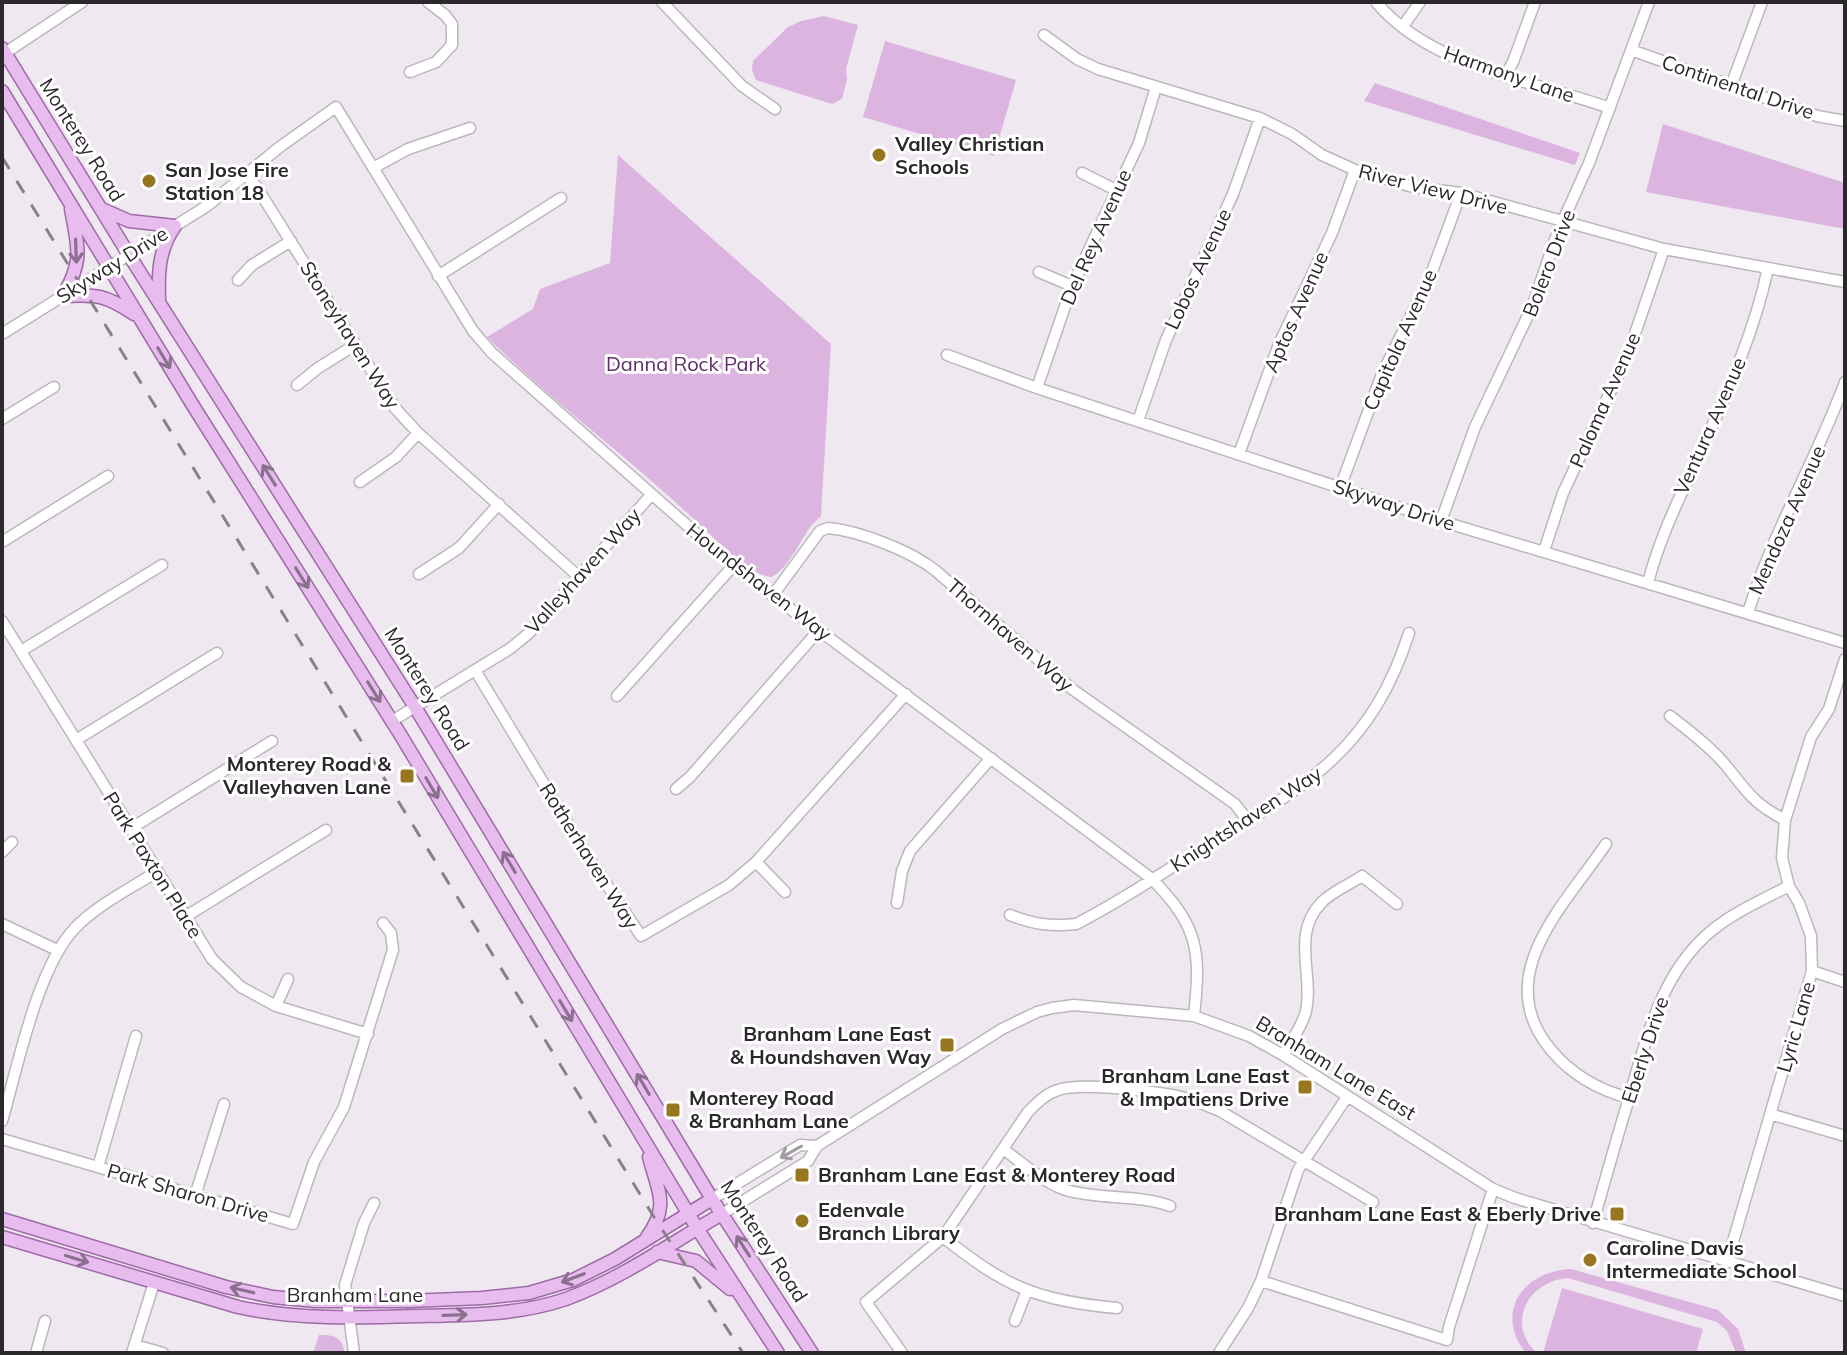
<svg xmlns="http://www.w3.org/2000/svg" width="1847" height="1355" font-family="Mulish,sans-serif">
  <rect width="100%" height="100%" fill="#f0e8f1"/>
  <path fill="#dbb5e0" d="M 824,16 L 858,25 L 846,69 L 847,80 L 842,99 L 832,104 L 756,80 L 752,70 L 753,61 L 788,27 L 801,21 Z
    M 885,41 L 1016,80 L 994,156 L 863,117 Z
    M 1375,83 L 1580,153 L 1575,165 L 1364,101 Z
    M 1663,124 L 1845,183 L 1845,229 L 1646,192 Z
    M 618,155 L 831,344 L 821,516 C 801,532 795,563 772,577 C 751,577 715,539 699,524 C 631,459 554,404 487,337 L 533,309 L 540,289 L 610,263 Z
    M 1571,1269 L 1718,1310 L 1738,1329 L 1746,1353 L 1736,1353 L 1727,1331 L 1717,1322 L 1568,1278 C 1528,1281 1505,1324 1537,1353 L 1526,1353 C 1493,1312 1524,1271 1571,1269 Z
    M 1562,1288 L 1703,1329 L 1696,1353 L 1543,1353 Z
    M 319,1335 C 335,1335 341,1336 345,1353 L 313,1353 Z"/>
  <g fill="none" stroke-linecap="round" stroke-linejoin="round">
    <g stroke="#bdb6be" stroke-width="13">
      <path id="minor" d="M 662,2 L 742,86 L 775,109
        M 1376,2 C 1430,67 1534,81 1610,108
        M 1403,26 L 1420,2
        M 1044,35 L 1077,59 L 1098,69 L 1260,118 L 1292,134 L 1322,155 L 1355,170 L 1413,187 L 1461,193 L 1664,249 L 1845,282
        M 1631,50 L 1817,116 L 1845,121
        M 5,53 L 82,2
        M 410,72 L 436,62 L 452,45 L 452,24 L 445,15 L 428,2
        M 1506,74 L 1513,62 L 1535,2
        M 1731,86 L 1762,2
        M 373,168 L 408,149 L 470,128
        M 1082,173 L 1116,190
        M 246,175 L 256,186 L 395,408 L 418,433 L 578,576
        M 1039,272 L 1072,286
        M 438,276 L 561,198
        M 238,280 L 252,265 L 291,241
        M 2,334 L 207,206 L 281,146 L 336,107 L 473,331 L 492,353 L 733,566 L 1152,879 C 1199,927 1201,951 1194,1016
        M 947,355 L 1037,388 L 1441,521 L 1845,643
        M 297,385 L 318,368 L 355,345
        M 1037,388 L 1072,286 L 1139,143 L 1156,87
        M 2,419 L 54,387
        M 1138,421 L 1166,340 L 1233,194 L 1260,118
        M 1239,454 L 1279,344 L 1332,233 L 1355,170
        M 360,482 L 396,457 L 418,433
        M 1340,488 L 1382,374 L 1430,277 L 1461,193
        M 1441,521 L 1475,427 L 1532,307 L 1557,234 L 1589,163 L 1649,2
        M 2,542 L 108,476
        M 1544,551 L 1563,493 L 1628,354 L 1664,249
        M 419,574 L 459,548 L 499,504
        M 1648,583 C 1659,539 1679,499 1698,457 C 1726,396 1754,334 1768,268
        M 773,595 L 820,531 L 828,528 C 860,531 911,551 936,571 L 1072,689 L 1235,804 L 1248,821
        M 1748,613 C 1772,533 1816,461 1845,382
        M 2,621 L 212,959 L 241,987 L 276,1006 L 368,1034
        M 21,651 L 162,565
        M 475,670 L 587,855 L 641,936 L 729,885 L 756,862 L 906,694
        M 617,696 L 733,566
        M 1670,716 C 1688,730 1707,744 1722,761 C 1747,790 1749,801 1785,820
        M 392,721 L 511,648 L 529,633 L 651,495
        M 76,740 L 217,653
        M 676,789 L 690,777 L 819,630
        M 130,829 L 272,741
        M 1606,844 C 1565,905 1489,976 1551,1050 C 1571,1074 1599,1090 1629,1098
        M 2,852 L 12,842
        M 756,862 L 785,892
        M 897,903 L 902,871 L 910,851 L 991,758
        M 1010,915 C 1033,924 1051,927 1076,924 C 1118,903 1157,876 1198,851 C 1300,789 1370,755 1409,633
        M 185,917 L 326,830
        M 2,924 L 57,950
        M 1812,971 L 1845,982
        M 276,1006 L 288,979
        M 1283,1055 C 1291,1041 1302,1027 1306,1011 C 1314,974 1291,935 1321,903 C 1331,892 1349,885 1362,876 L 1397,904
        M 1770,1114 L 1845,1136
        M 2,1121 C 18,1066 37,968 75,928 C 97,905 130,889 156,872
        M 2,1139 L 293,1224 L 314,1162 L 344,1107 L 393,950 L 391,933 L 383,923
        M 1003,1149 C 1023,1163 1042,1182 1066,1190 C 1100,1200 1137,1194 1170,1206
        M 98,1167 L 136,1036
        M 195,1196 L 224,1104
        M 712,1199 L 800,1145 L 817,1146
        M 722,1214 L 808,1161 L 817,1146 L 1002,1029 L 1037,1012 L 1052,1008 L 1074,1005 L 1194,1016 L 1249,1036 L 1283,1055 L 1493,1189 L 1515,1198 L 1845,1296
        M 1593,1223 C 1604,1184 1615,1144 1627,1105 C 1645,1044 1659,975 1710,932 C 1734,912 1762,900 1789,886
        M 943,1237 C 1006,1287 1037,1301 1117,1308
        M 1727,1262 L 1812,971 L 1811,936 L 1799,903 L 1789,886 L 1782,858 L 1785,820 L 1811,737 L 1829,709 L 1845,659
        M 1261,1281 L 1447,1340 L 1449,1327 L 1493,1189
        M 1015,1321 L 1027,1290
        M 135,1345 L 163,1353
        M 36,1353 L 45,1321
        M 132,1353 L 154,1283
        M 354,1353 L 345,1285 L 364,1223 L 374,1203
        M 902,1353 L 866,1302 L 943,1237 L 1028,1112 C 1037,1103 1045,1094 1058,1090 C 1080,1082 1147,1091 1172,1095 C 1189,1098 1204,1104 1220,1111 L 1373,1202
        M 1219,1353 L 1248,1308 L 1261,1281 L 1298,1170 L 1347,1097"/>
    </g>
    <g stroke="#9d6ba5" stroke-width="15">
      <path id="major" d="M 2,48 L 129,255 L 415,707 L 712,1199 L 812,1353
        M 2,91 L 192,404 L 400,734 L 697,1228 L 778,1353
        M 102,209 L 129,221 L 175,226
        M 63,296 C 84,259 78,249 71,209
        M 63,296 C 96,294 106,295 134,314
        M 159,299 C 158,272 159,249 175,226
        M 2,1219 L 226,1287 L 273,1297 L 315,1301 L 408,1301 L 482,1298 L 529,1293 L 573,1280 L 615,1259 L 712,1199
        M 2,1237 L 238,1307 C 299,1320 358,1318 420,1316 C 469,1315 519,1315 566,1299 C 621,1279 671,1243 722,1214
        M 647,1237 C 670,1205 658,1192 649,1157
        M 657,1252 L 696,1261 L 730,1289"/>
    </g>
    <use href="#minor" stroke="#fff" stroke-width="10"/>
    <use href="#major" stroke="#e9bcf0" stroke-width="12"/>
    <path stroke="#888288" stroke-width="3" stroke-dasharray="14 14" stroke-linecap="butt" d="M 2,157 L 654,1217 L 743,1353"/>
  </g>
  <defs><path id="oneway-shaft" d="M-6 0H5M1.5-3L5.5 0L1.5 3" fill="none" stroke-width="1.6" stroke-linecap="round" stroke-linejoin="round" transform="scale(2)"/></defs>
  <g stroke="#8a728e">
    <use href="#oneway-shaft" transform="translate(76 251) rotate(88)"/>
    <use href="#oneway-shaft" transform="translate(164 358) rotate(59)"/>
    <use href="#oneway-shaft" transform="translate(269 475) rotate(-122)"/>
    <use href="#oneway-shaft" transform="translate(302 578) rotate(58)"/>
    <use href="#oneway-shaft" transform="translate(374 692) rotate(58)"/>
    <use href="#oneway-shaft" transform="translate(432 788) rotate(59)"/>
    <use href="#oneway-shaft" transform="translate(509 862) rotate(-121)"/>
    <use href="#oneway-shaft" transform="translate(566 1011) rotate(59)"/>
    <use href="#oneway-shaft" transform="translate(643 1084) rotate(-121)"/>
    <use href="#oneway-shaft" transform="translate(743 1246) rotate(-123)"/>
    <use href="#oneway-shaft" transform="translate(77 1259) rotate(17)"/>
    <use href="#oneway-shaft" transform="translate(573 1278) rotate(159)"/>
    <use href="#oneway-shaft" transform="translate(242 1290) rotate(-167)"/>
    <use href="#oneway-shaft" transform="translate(455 1315) rotate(-2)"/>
  </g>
  <use stroke="#a09ea0" href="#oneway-shaft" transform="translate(791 1152) rotate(151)"/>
  <g fill="#96761f" stroke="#fff" stroke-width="3">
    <circle cx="879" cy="155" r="8"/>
    <circle cx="149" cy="181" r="8"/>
    <rect x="399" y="768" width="16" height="16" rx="4"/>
    <rect x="939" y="1037" width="16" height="16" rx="4"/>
    <rect x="1297" y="1079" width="16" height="16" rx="4"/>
    <rect x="665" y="1102" width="16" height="16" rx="4"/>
    <rect x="794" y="1167" width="16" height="16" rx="4"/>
    <rect x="1609" y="1206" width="16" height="16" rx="4"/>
    <circle cx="802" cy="1221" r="8"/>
    <circle cx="1590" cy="1260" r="8"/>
  </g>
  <g text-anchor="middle" stroke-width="6" stroke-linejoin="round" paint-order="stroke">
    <g font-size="20" fill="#2b282b" stroke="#fff">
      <text transform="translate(1509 74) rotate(19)" y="7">Harmony Lane</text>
      <text transform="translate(1738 87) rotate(19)" y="7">Continental Drive</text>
      <text transform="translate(82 140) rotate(58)" y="7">Monterey Road</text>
      <text transform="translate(1433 189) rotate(14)" y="7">River View Drive</text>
      <text transform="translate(1096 237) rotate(-66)" y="7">Del Rey Avenue</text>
      <text transform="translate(1549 263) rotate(-69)" y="7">Bolero Drive</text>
      <text transform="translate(112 265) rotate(-32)" y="7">Skyway Drive</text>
      <text transform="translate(1198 269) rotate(-65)" y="7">Lobos Avenue</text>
      <text transform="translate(1296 312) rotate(-66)" y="7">Aptos Avenue</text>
      <text transform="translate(350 335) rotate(58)" y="7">Stoneyhaven Way</text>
      <text transform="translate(1400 340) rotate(-66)" y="7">Capitola Avenue</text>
      <text transform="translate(1605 400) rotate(-66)" y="7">Paloma Avenue</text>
      <text transform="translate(1710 426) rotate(-66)" y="7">Ventura Avenue</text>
      <text transform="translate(1394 505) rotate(18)" y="7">Skyway Drive</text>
      <text transform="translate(1787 520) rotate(-66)" y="7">Mendoza Avenue</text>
      <text transform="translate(583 571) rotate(-48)" y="7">Valleyhaven Way</text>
      <text transform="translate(759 582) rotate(38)" y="7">Houndshaven Way</text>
      <text transform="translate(1010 635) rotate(41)" y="7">Thornhaven Way</text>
      <text transform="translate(427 689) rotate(58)" y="7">Monterey Road</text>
      <text transform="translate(1246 819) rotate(-33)" y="7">Knightshaven Way</text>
      <text transform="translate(589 856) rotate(58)" y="7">Rotherhaven Way</text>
      <text transform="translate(153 865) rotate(58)" y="7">Park Paxton Place</text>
      <text transform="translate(1796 1027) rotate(-74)" y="7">Lyric Lane</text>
      <text transform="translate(1645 1050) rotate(-72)" y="7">Eberly Drive</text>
      <text transform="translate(1336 1068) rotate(31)" y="7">Branham Lane East</text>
      <text transform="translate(188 1193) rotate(16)" y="7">Park Sharon Drive</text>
      <text transform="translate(764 1241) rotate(57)" y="7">Monterey Road</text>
      <text x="355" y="1302">Branham Lane</text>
    </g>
    <g font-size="20" font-weight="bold" fill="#2b282b" stroke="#fff" text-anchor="start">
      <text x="895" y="151">Valley Christian<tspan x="895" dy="23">Schools</tspan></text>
      <text x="165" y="177">San Jose Fire<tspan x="165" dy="23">Station 18</tspan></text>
      <text x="391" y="771" text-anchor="end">Monterey Road &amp;<tspan x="391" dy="23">Valleyhaven Lane</tspan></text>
      <text x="931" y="1041" text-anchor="end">Branham Lane East<tspan x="931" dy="23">&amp; Houndshaven Way</tspan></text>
      <text x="1289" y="1083" text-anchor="end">Branham Lane East<tspan x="1289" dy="23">&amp; Impatiens Drive</tspan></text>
      <text x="689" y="1105">Monterey Road<tspan x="689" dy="23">&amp; Branham Lane</tspan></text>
      <text x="818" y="1182">Branham Lane East &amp; Monterey Road</text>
      <text x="818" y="1217">Edenvale<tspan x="818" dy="23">Branch Library</tspan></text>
      <text x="1601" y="1221" text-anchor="end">Branham Lane East &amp; Eberly Drive</text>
      <text x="1606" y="1255">Caroline Davis<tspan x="1606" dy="23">Intermediate School</tspan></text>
    </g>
    <g font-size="20" fill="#5e2c66" stroke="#fff">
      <text x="686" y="371">Danna Rock Park</text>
    </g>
  </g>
  <rect width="1847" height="1355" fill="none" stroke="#2b282b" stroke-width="8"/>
</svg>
